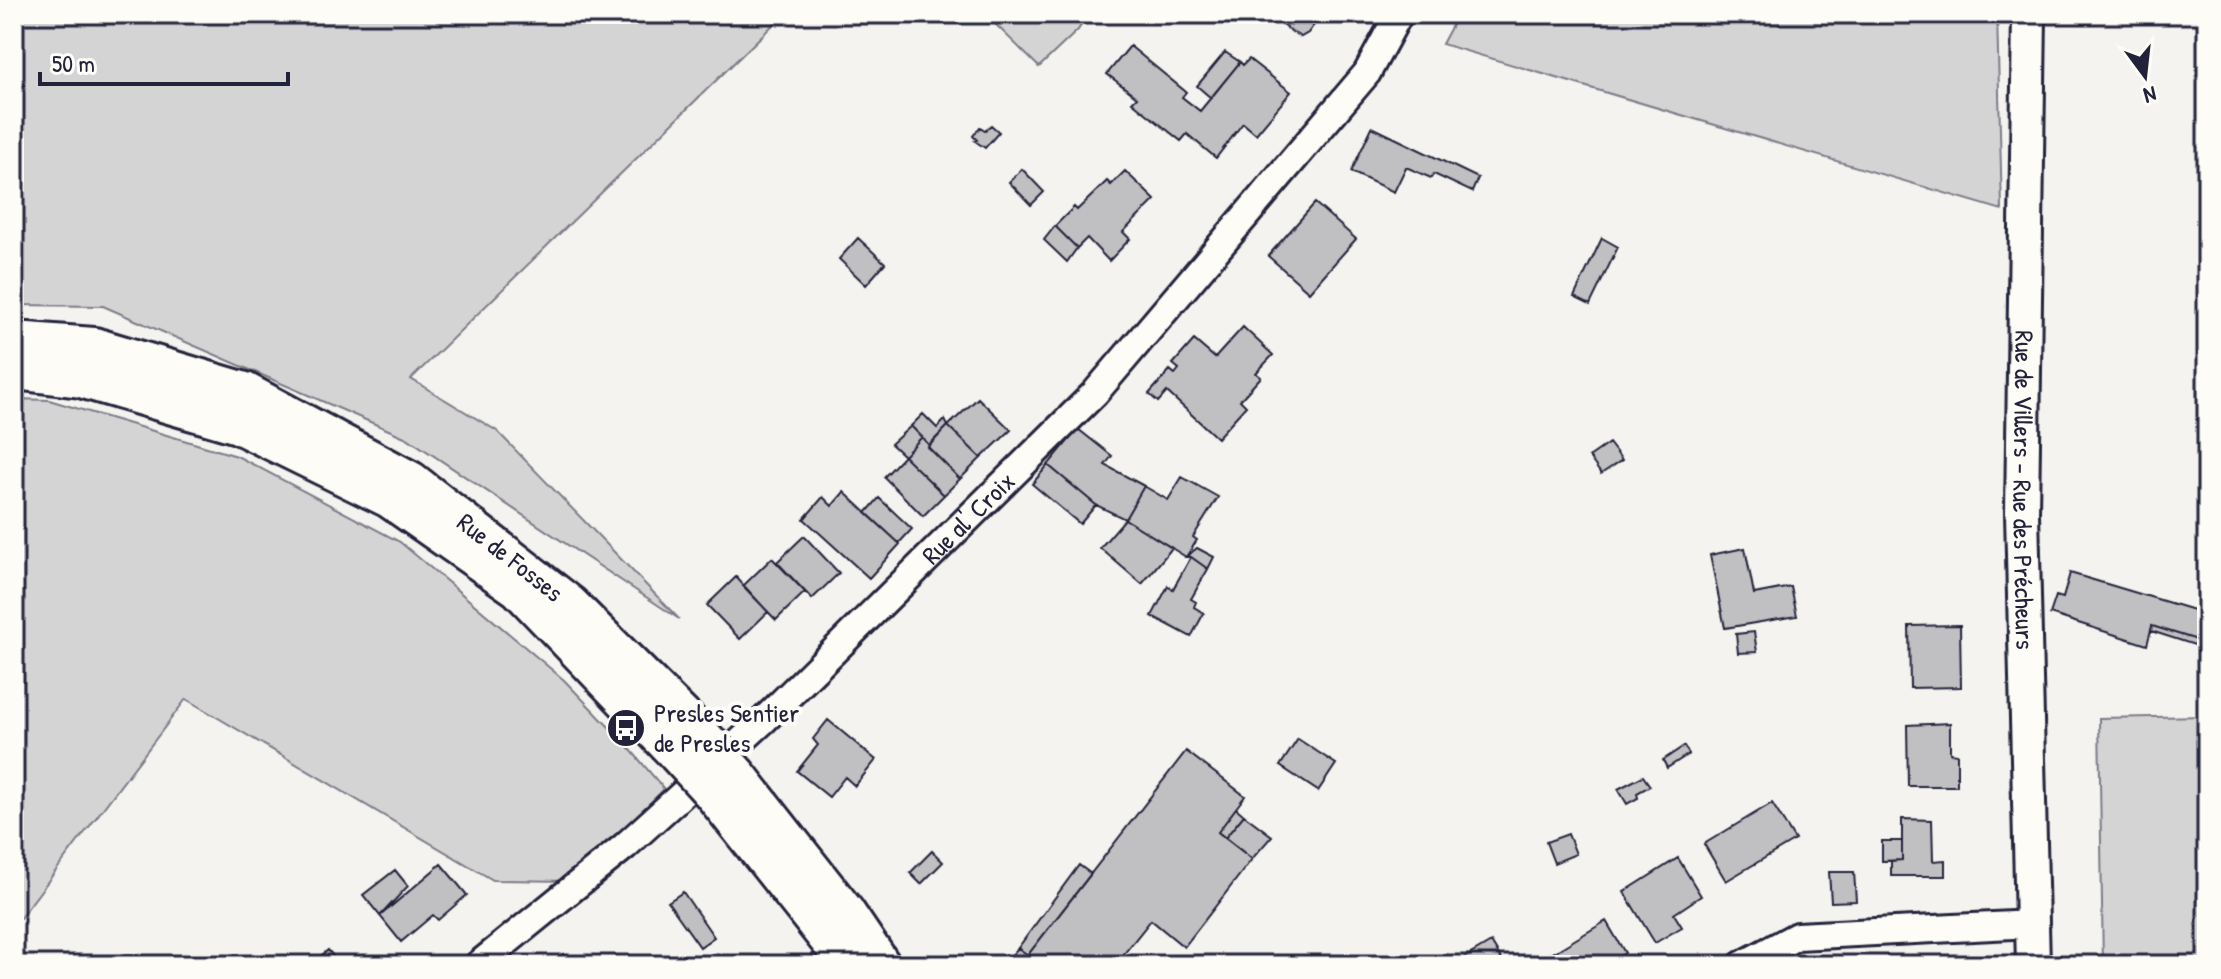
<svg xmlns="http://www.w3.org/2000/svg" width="2221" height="979" font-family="'Patrick Hand',sans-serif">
  <rect width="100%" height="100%" fill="#f4f3ef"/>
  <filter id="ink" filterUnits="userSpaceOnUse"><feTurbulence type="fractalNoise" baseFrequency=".0125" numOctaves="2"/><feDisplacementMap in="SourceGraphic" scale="16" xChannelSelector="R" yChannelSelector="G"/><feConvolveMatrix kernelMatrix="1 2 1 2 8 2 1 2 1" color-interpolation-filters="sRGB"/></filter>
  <g filter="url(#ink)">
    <path fill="#d5d4d5" stroke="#7c7b88" stroke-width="2" d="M 14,14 L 784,14 L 411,379 L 497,431 L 679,619 L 407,438 L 103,306 L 14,305 Z
      M 985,14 L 1088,14 L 1078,30 L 1039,67 Z
      M 1458,14 L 1997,14 L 2002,210 L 1442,44 Z
      M 14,399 L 49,400 L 237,456 L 400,542 L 564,680 L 631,750 L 664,789 L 572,881 L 493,880 L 186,699 L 14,926 Z
      M 2207,716 L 2207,965 L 2103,965 L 2099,718 Z"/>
    <path fill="#c0bfc2" stroke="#22223b" stroke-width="2" d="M 1269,14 L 1322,14 L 1308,33 L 1301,37 L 1292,32 Z
      M 1130,46 L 1186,92 L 1182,97 L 1200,111 L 1240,62 L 1243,65 L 1249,59 L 1291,92 L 1256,134 L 1243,123 L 1216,158 L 1187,134 L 1181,141 L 1132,102 L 1137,97 L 1107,74 Z
      M 1225,52 L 1240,62 L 1211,98 L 1197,86 Z
      M 991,125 L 999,132 L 985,148 L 975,141 L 977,140 L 973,136 L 980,127 L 985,130 Z
      M 1372,127 L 1478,178 L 1472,192 L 1434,174 L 1431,178 L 1406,167 L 1394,192 L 1351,172 Z
      M 1022,169 L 1044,192 L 1031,205 L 1009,182 Z
      M 1125,171 L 1155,200 L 1123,232 L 1130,239 L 1109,261 L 1087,238 L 1077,248 L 1055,226 L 1074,207 L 1077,210 L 1107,181 L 1111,185 Z
      M 1315,203 L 1356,239 L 1309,292 L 1268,256 Z
      M 1055,226 L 1077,248 L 1067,262 L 1044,240 Z
      M 858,238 L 885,263 L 866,285 L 839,259 Z
      M 1602,238 L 1618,247 L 1590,305 L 1574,297 Z
      M 1243,327 L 1273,355 L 1256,373 L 1261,377 L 1240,400 L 1246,406 L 1217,438 L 1167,392 L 1158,402 L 1149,394 L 1170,370 L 1175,374 L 1179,369 L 1173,364 L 1194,340 L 1215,358 Z
      M 978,398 L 1011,430 L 981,458 L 948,426 Z
      M 923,414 L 937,428 L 945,420 L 948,426 L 929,445 L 911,426 Z
      M 911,426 L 922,437 L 904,456 L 891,444 Z
      M 948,426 L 981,458 L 960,479 L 928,447 Z
      M 1078,429 L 1112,456 L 1105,465 L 1144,486 L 1125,519 L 1096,505 L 1048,465 Z
      M 922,437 L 929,445 L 928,447 L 960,479 L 944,495 L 904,456 Z
      M 1609,443 L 1622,460 L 1601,474 L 1589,457 Z
      M 904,456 L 944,495 L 923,516 L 884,477 Z
      M 1048,465 L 1096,505 L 1080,524 L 1032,484 Z
      M 1182,477 L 1218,497 L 1193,537 L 1197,540 L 1186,557 L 1125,519 L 1144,486 L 1168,500 Z
      M 844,492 L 900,544 L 869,578 L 804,519 L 823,497 L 832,506 Z
      M 879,498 L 912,529 L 899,543 L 866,513 Z
      M 1125,519 L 1172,548 L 1142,584 L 1100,548 Z
      M 804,536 L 839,573 L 812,599 L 777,562 Z
      M 1197,548 L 1214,557 L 1208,569 L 1191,557 L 1186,557 Z
      M 1745,548 L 1754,594 L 1791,587 L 1797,616 L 1725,628 L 1710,555 Z
      M 1191,557 L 1208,569 L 1191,599 L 1196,602 L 1194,607 L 1204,613 L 1191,637 L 1152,616 L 1168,586 L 1173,589 Z
      M 772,558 L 805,592 L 776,620 L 743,586 Z
      M 2070,573 L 2207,614 L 2207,643 L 2152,626 L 2147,645 L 2050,614 L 2056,596 L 2063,598 Z
      M 736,577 L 768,612 L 740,639 L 707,605 Z
      M 1960,625 L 1961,687 L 1910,688 L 1909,626 Z
      M 2152,626 L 2207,643 L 2207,649 L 2151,631 Z
      M 1754,632 L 1757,652 L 1738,653 L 1736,634 Z
      M 828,720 L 876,760 L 855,786 L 845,777 L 829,797 L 797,771 L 818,745 L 813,739 Z
      M 1950,723 L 1950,753 L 1957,754 L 1957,786 L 1908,786 L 1907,725 Z
      M 1298,739 L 1336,764 L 1318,791 L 1280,766 Z
      M 1684,746 L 1689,754 L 1667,768 L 1663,760 Z
      M 1186,751 L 1245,796 L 1218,832 L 1252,859 L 1184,947 L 1151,920 L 1115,965 L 1020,965 Z
      M 1643,776 L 1650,786 L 1637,793 L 1638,798 L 1627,804 L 1618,789 Z
      M 1772,803 L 1795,840 L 1726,881 L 1704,844 Z
      M 1236,808 L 1244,815 L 1225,838 L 1218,832 Z
      M 1244,815 L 1272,836 L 1252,859 L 1225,838 Z
      M 1902,819 L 1932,820 L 1933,861 L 1945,860 L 1945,876 L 1891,876 L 1891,861 L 1902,860 Z
      M 1568,834 L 1576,854 L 1554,863 L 1546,842 Z
      M 1882,841 L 1902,841 L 1902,860 L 1882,861 Z
      M 932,851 L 943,862 L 921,884 L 910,873 Z
      M 1678,858 L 1701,896 L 1674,914 L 1682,927 L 1655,943 L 1624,892 Z
      M 441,864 L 467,895 L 438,920 L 433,915 L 401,942 L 380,916 Z
      M 1079,865 L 1091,874 L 1028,955 L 1018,948 Z
      M 395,870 L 408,886 L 380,916 L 363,895 Z
      M 1829,872 L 1854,872 L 1856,901 L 1831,902 Z
      M 683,892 L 714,937 L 700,947 L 668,902 Z
      M 1606,921 L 1625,953 L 1605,965 L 1557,965 L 1551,954 Z
      M 1491,942 L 1505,965 L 1452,965 Z
      M 1018,948 L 1028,955 L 1020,965 L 1008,959 Z
      M 328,950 L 341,965 L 310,965 Z
      M 563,954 L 571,965 L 548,965 Z
      M 712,954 L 720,965 L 697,965 L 697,964 Z"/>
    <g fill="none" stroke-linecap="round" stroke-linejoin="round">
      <g stroke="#22223b" stroke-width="32">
        <g id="minor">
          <path id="s1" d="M 478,965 L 625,846 L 763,721 L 1095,393 L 1367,73 L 1399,14"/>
          <path d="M 1742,965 L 1797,936 L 2032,924"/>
        </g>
      </g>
      <g stroke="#22223b" stroke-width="38">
        <g id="tertiary">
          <path id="s2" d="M 2029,14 L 2022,513 L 2033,965"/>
        </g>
      </g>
      <g stroke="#22223b" stroke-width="42">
        <g id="secondary">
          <path id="s3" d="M 14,340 L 94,346 L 245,391 L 411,480 L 570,604 L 704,737"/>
          <path d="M 14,371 L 81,379 L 238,425 L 389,499 L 518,589 L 677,755"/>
          <path d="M 738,775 L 846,912 L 882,965"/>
          <path d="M 711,792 L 848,965"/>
        </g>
      </g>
      <use href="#minor" stroke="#fdfcf7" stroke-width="26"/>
      <use href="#tertiary" stroke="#fdfcf7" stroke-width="32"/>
      <use href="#secondary" stroke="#fdfcf7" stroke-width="36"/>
      <g stroke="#22223b" stroke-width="42" stroke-linecap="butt">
        <path id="secondary-bridge" d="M 704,737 L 738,775
          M 677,755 L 711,792"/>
      </g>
      <use href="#secondary-bridge" stroke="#fdfcf7" stroke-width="36"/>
    </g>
  </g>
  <defs>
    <g id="bus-disc" transform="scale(2)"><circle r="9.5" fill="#22223b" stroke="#fdfcf7"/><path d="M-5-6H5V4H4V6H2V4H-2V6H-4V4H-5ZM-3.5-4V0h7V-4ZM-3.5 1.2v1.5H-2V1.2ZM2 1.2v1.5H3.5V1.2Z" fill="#fff"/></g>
  </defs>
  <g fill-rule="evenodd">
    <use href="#bus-disc" x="626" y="728"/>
  </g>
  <g text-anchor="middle" stroke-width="8" stroke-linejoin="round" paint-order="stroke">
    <g font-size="26" fill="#22223b" stroke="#fdfcf7">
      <text dy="9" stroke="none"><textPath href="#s2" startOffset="476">Rue de Villers - Rue des Précheurs</textPath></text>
      <text dy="9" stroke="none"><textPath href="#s1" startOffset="664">Rue al' Croix</textPath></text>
      <text dy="9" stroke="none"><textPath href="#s3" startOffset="552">Rue de Fosses</textPath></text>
    </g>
    <g font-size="26" fill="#22223b" stroke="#fdfcf7" text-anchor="start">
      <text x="654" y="722">Presles Sentier<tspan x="654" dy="30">de Presles</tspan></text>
    </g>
  </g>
  <rect width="2221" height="979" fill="none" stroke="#fdfcf7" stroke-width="48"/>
  <rect x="24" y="24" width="2173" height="931" fill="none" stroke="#22223b" stroke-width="3" filter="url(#ink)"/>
  <g transform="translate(2145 76) rotate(165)" stroke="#fdfcf7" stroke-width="6" paint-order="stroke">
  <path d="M0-6L14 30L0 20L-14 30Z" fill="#22223b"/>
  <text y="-12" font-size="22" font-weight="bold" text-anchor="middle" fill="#22223b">N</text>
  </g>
  <path d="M40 72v12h248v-12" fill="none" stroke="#22223b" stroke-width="4"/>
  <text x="52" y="72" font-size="24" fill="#22223b" stroke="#fdfcf7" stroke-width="6" paint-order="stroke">50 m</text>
</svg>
